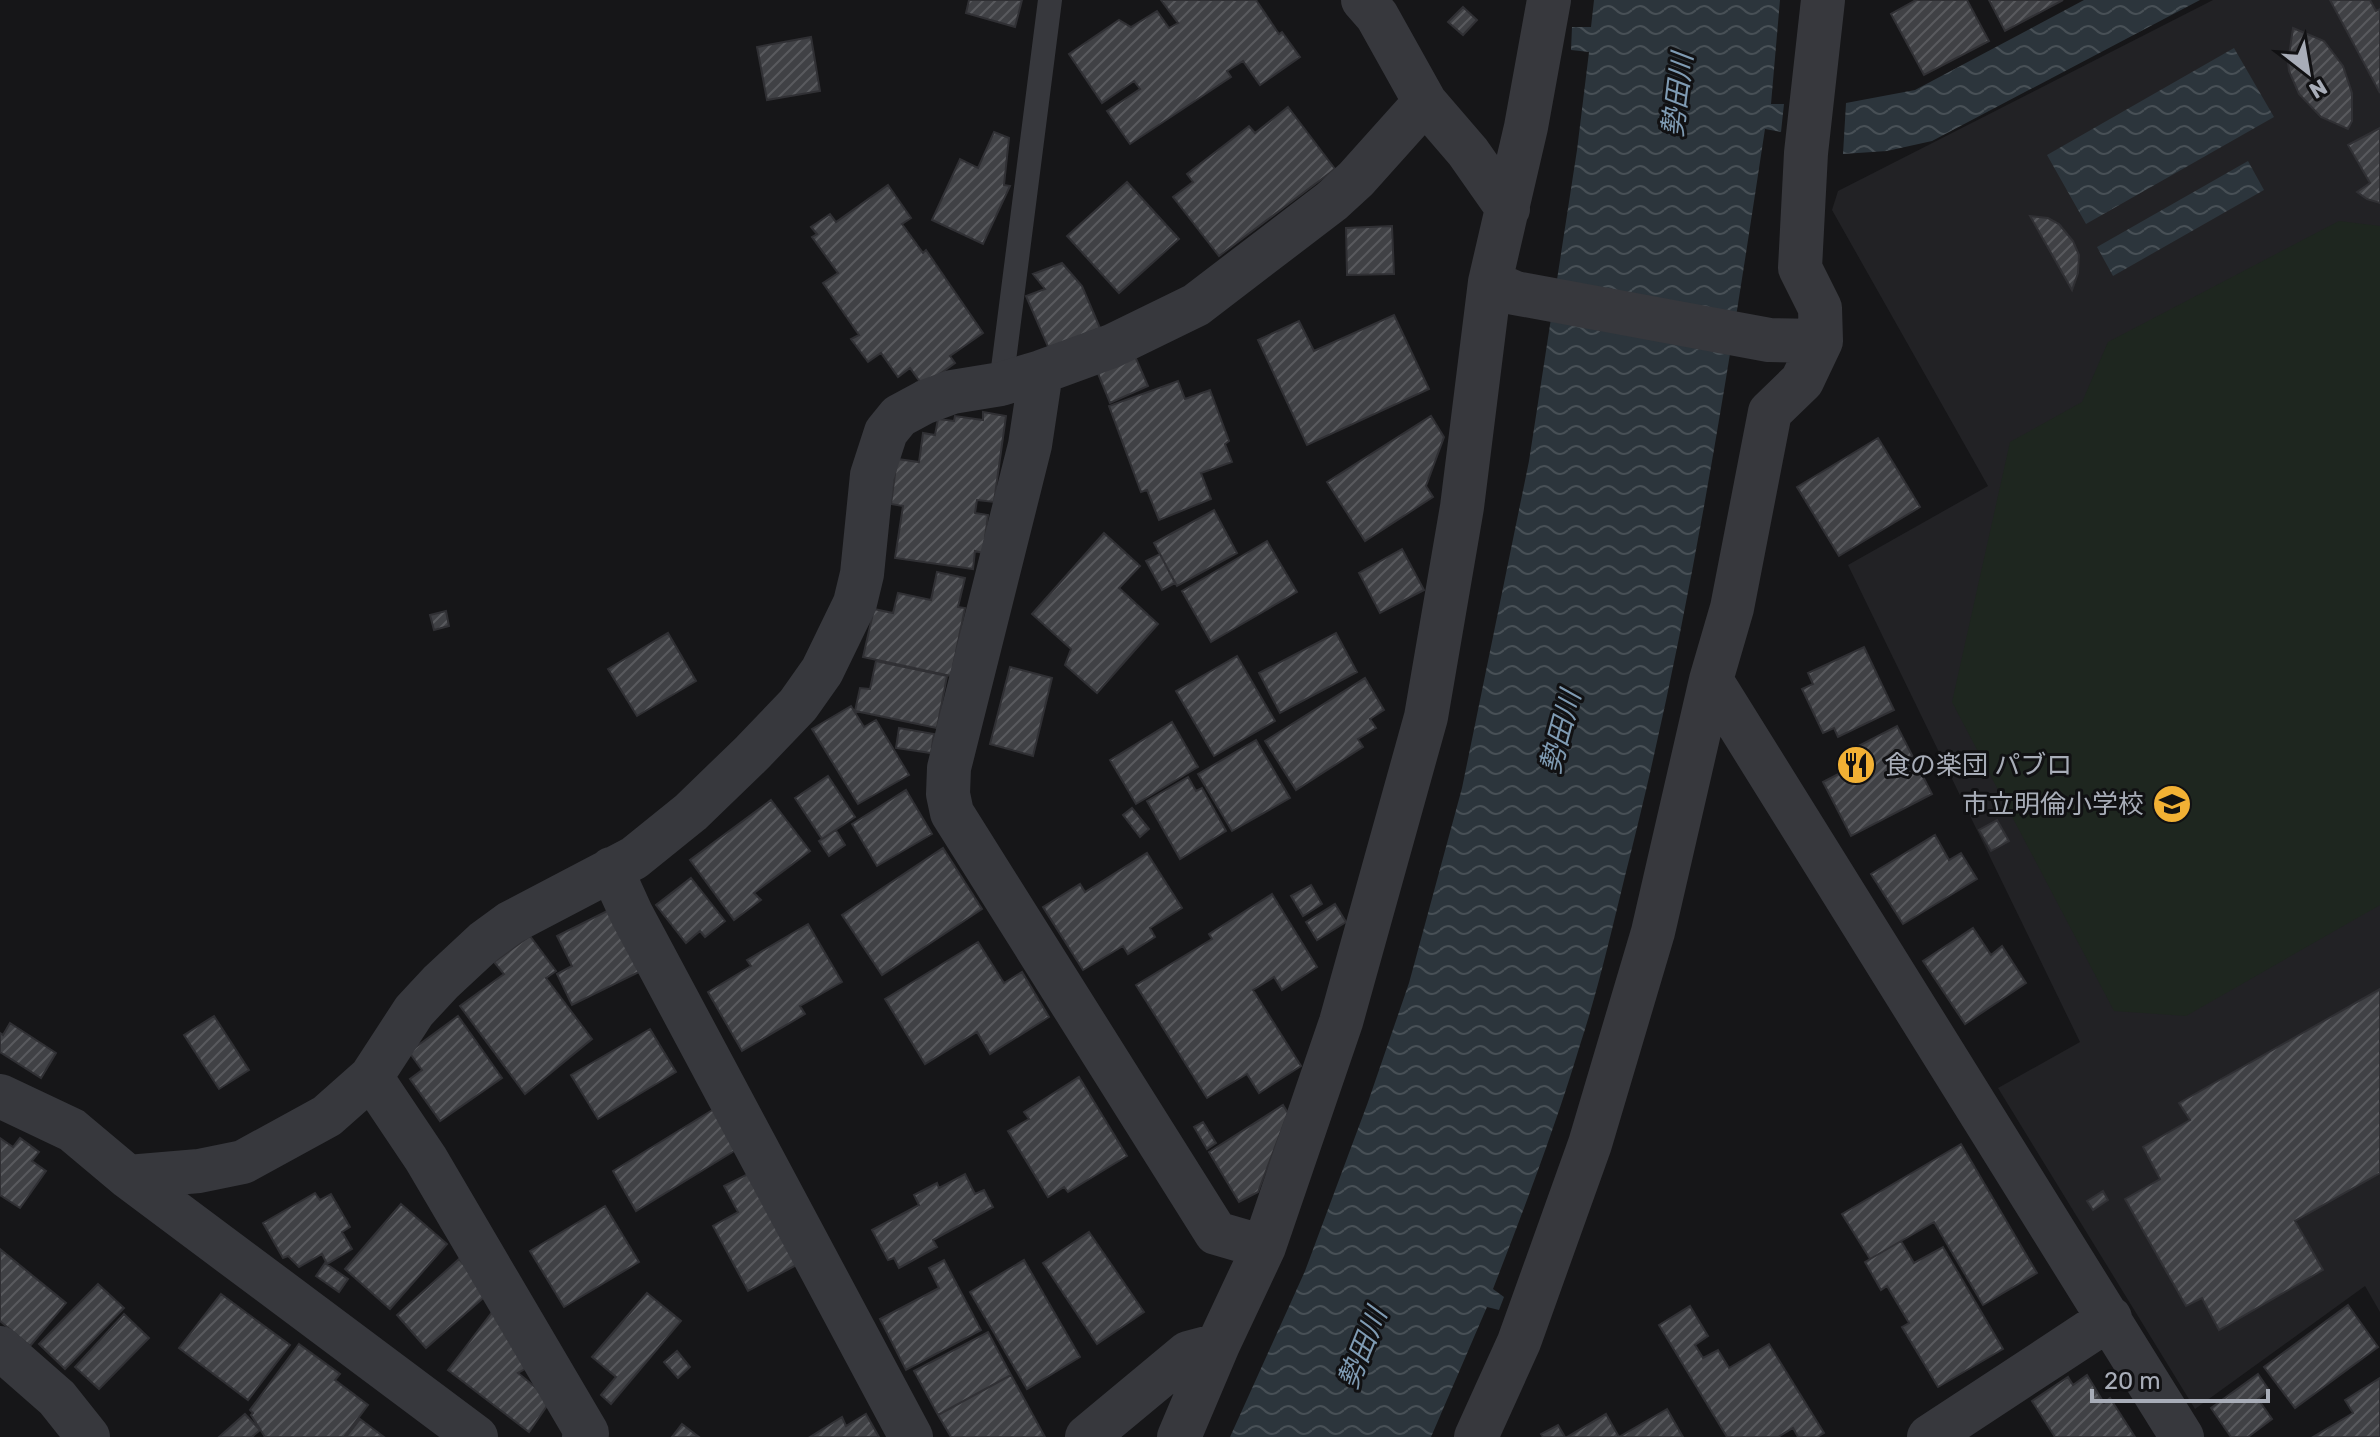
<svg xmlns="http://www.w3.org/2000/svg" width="2380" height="1437" font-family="Rubik,'Noto Sans JP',sans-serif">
  <defs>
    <pattern id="water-waves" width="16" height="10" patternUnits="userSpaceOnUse" patternTransform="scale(2)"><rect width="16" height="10" fill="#2c353c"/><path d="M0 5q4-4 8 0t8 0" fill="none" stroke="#485056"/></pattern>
    <pattern id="building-hatch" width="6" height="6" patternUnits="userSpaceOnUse" patternTransform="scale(2)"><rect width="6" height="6" fill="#404145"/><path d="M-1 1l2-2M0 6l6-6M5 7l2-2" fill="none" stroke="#595a5e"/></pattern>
  </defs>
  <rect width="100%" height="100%" fill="#161618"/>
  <path fill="#222225" d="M 2213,0 L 2380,0 L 2380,1312 L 2365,1286 L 2195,1409 L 1998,1088 L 2080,1042 L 1848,565 L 1988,486 L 1832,210 L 1838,191 Z"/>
  <path fill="#1e261f" d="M 2339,221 L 2380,226 L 2380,905 L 2186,1016 L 2114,1011 L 1952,702 L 2010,442 L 2082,402 L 2108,342 Z"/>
  <path fill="url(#water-waves)" d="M 1594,0 L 1780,0 L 1771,104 L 1784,104 L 1781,132 L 1765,129 C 1727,380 1688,630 1625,876 C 1611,933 1598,990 1580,1045 C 1555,1128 1524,1209 1493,1289 L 1504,1297 L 1499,1310 L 1487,1307 L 1431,1437 L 1230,1437 L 1305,1271 L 1368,1102 L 1409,983 L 1462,788 L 1529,461 L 1577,150 L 1589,52 L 1571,50 L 1572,27 L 1591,27 Z
    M 2084,0 L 2200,0 L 1932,141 L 1887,151 L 1843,154 L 1846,103 L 1915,90 Z
    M 2234,48 L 2274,117 L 2086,224 L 2047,155 Z
    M 2248,161 L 2264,190 L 2113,276 L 2097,247 Z"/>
  <path fill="url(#building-hatch)" stroke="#303034" stroke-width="2" d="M 969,0 L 1022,0 L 1015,27 L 966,13 Z
    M 1161,0 L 1256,0 L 1279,34 L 1282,32 L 1300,57 L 1260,85 L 1243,61 L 1227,71 L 1231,77 L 1130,144 L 1107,111 L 1140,89 L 1134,81 L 1102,103 L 1069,54 L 1119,20 L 1131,27 L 1157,11 L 1169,28 L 1178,23 Z
    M 1916,0 L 1967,0 L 1989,41 L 1924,75 L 1891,14 Z
    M 1989,0 L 2063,0 L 2005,31 Z
    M 2330,0 L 2370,0 L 2376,11 L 2380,9 L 2380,93 Z
    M 1463,7 L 1477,20 L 1463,35 L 1448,22 Z
    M 2293,28 L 2324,41 L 2343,66 L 2352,93 L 2352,121 L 2348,129 L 2321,117 L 2299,94 L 2289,71 L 2288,62 Z
    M 811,37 L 820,91 L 767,100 L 757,47 Z
    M 1288,107 L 1335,169 L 1219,256 L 1173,197 L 1193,182 L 1187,174 L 1249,126 L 1255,133 Z
    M 2380,128 L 2380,203 L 2367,199 L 2357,192 L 2370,183 L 2348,145 Z
    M 994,132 L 1009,138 L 1004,185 L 1010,186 L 983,244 L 932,220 L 960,159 L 978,168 Z
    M 1127,182 L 1179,239 L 1119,293 L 1067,236 Z
    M 888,185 L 911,218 L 902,224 L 923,253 L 926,250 L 983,333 L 950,356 L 955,363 L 923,386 L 910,368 L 898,377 L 881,353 L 868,362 L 851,339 L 859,335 L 823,283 L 838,273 L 812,237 L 817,234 L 811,227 L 830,214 L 836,222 Z
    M 2030,216 L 2048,218 L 2059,224 L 2073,241 L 2079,255 L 2078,273 L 2072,290 Z
    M 1392,226 L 1394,274 L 1347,275 L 1346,228 Z
    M 1062,263 L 1082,286 L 1100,328 L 1049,349 L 1026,296 L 1045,289 L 1033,274 Z
    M 1394,315 L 1429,389 L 1307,445 L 1258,340 L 1299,321 L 1314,351 Z
    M 1134,354 L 1148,386 L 1110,403 L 1097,371 Z
    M 1178,381 L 1185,399 L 1210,390 L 1229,441 L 1225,444 L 1232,462 L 1201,473 L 1211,499 L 1159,520 L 1147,490 L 1141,492 L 1109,406 Z
    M 983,412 L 1006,416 L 994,502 L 977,500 L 975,513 L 988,515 L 983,553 L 975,551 L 973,569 L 895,558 L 903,506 L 891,504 L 897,459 L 919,462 L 923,433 L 935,435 L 938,419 L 954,421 L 955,416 L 983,420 Z
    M 1431,416 L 1444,437 L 1426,486 L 1433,497 L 1365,541 L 1327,482 Z
    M 1878,438 L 1920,507 L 1839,556 L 1797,487 Z
    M 1214,510 L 1237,553 L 1177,586 L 1154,543 Z
    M 1104,533 L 1140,566 L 1119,588 L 1158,624 L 1097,693 L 1065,665 L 1071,649 L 1032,614 Z
    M 1267,541 L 1297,592 L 1211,642 L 1182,591 Z
    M 1402,549 L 1424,590 L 1380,613 L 1359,573 Z
    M 1160,554 L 1175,583 L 1162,590 L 1146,561 Z
    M 937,572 L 965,578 L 958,607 L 965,608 L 951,676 L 863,657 L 874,609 L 893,613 L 898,593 L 931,600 Z
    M 446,611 L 449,626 L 434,630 L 430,615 Z
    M 668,633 L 696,681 L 637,716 L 608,669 Z
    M 1336,633 L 1357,672 L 1280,713 L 1259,673 Z
    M 1864,647 L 1894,710 L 1838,737 L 1834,728 L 1823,733 L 1802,689 L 1813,684 L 1808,673 Z
    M 1237,656 L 1275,721 L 1214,756 L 1176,691 Z
    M 876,661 L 947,676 L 937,728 L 855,711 L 860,688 L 870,689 Z
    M 1010,667 L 1052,678 L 1033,756 L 990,744 Z
    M 1365,678 L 1384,710 L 1370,719 L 1376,728 L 1358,739 L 1363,747 L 1296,790 L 1265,741 Z
    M 851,706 L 864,727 L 876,720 L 909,775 L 858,804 L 812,729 Z
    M 1172,722 L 1198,767 L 1136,804 L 1110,760 Z
    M 1897,726 L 1932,794 L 1851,836 L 1823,782 L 1852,767 L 1845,753 Z
    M 899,728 L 934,734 L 931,753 L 896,748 Z
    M 1256,740 L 1290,798 L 1232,831 L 1198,774 Z
    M 828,776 L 855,817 L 822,839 L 795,798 Z
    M 1188,777 L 1196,791 L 1202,788 L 1226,831 L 1180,859 L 1147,801 Z
    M 906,790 L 932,834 L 877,866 L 852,824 Z
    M 771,800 L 810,851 L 754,893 L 761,900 L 734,920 L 690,860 Z
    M 1132,808 L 1149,829 L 1140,837 L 1123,815 Z
    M 1997,820 L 2009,841 L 1991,851 L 1979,830 Z
    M 836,830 L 845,845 L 829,856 L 819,841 Z
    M 1935,835 L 1949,860 L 1961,853 L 1977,879 L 1903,924 L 1871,874 Z
    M 943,848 L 982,909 L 882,975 L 842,915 Z
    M 1147,853 L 1182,908 L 1150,928 L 1155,937 L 1128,954 L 1123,946 L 1083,970 L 1043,907 L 1080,884 L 1085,892 Z
    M 691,878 L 725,921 L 705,937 L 700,931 L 686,943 L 656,905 Z
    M 1311,885 L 1322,904 L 1303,916 L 1291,896 Z
    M 1272,894 L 1317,967 L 1282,990 L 1274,977 L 1253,990 L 1301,1066 L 1259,1093 L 1247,1074 L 1207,1098 L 1136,985 L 1212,939 L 1209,934 Z
    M 1335,904 L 1346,922 L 1317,940 L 1306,922 Z
    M 615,907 L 645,969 L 572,1005 L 557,974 L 572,966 L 557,936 Z
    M 808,924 L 842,982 L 800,1006 L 805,1014 L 742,1051 L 708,992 L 751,966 L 747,960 Z
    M 1973,928 L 1991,955 L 2002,946 L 2026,983 L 1965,1024 L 1923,961 Z
    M 530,936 L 556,971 L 546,978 L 592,1039 L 525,1094 L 460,1006 L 504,974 L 494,962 Z
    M 978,942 L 1004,983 L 1022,972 L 1049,1017 L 990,1054 L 977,1032 L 925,1064 L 885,999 Z
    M 2380,989 L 2380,1173 L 2295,1221 L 2323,1270 L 2219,1330 L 2202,1298 L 2186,1306 L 2125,1199 L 2160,1179 L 2143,1147 L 2190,1120 L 2179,1103 Z
    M 214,1016 L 249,1070 L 219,1089 L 184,1035 Z
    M 458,1016 L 502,1078 L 440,1121 L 410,1079 L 422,1070 L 409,1052 Z
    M 10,1023 L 56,1053 L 41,1078 L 0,1052 L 0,1033 L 3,1035 Z
    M 650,1029 L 676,1072 L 598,1119 L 571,1075 Z
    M 1079,1077 L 1127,1156 L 1068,1192 L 1064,1187 L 1048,1197 L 1008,1131 L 1029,1119 L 1024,1112 Z
    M 1283,1105 L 1288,1113 L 1258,1192 L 1239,1202 L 1209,1152 Z
    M 714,1109 L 739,1148 L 636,1211 L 613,1171 Z
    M 1203,1122 L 1216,1143 L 1207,1149 L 1194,1127 Z
    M 0,1138 L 13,1147 L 20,1138 L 39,1152 L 32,1161 L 46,1171 L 20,1208 L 0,1195 Z
    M 1961,1144 L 2037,1273 L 1983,1305 L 1934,1222 L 1870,1259 L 1842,1214 Z
    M 752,1172 L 802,1262 L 748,1291 L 713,1226 L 738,1212 L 724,1186 Z
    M 965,1174 L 975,1194 L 984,1190 L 993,1207 L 933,1240 L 937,1247 L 899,1268 L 894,1258 L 888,1260 L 872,1230 L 919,1205 L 914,1195 L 937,1183 L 939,1188 Z
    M 2103,1191 L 2108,1200 L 2093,1210 L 2087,1201 Z
    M 315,1193 L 320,1200 L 331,1194 L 350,1227 L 342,1232 L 352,1249 L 327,1264 L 322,1254 L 299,1267 L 288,1256 L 283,1258 L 263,1223 Z
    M 401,1204 L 447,1244 L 390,1309 L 345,1269 Z
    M 605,1206 L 639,1262 L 564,1307 L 530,1251 Z
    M 1089,1232 L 1144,1312 L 1097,1344 L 1043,1263 Z
    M 1901,1241 L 1914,1263 L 1943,1247 L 2003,1349 L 1938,1387 L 1902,1327 L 1909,1323 L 1887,1286 L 1881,1290 L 1865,1262 Z
    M 0,1249 L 66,1303 L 30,1346 L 0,1321 Z
    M 459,1259 L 489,1293 L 426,1348 L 397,1315 Z
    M 944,1260 L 981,1330 L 906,1370 L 880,1319 L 939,1288 L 929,1268 Z
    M 1024,1260 L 1080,1357 L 1027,1389 L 970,1292 Z
    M 325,1263 L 348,1279 L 339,1292 L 316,1276 Z
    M 98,1284 L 124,1308 L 65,1369 L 39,1344 Z
    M 647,1293 L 681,1321 L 611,1404 L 601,1395 L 616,1377 L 592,1357 Z
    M 221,1294 L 290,1345 L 248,1400 L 179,1348 Z
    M 2348,1305 L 2378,1347 L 2295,1408 L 2264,1367 Z
    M 1690,1306 L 1708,1336 L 1695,1345 L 1703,1358 L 1718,1350 L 1729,1368 L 1769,1344 L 1824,1433 L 1817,1437 L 1798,1437 L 1793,1428 L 1778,1437 L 1727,1437 L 1659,1325 Z
    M 493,1311 L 532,1365 L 518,1373 L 551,1400 L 529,1432 L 448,1370 Z
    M 124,1314 L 149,1338 L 99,1389 L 75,1367 Z
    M 988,1332 L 1011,1375 L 938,1415 L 914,1371 Z
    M 299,1344 L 340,1374 L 335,1380 L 368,1405 L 344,1437 L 265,1437 L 251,1415 L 253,1413 L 250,1410 Z
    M 677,1351 L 690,1367 L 678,1378 L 664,1362 Z
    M 2258,1374 L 2269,1390 L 2258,1399 L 2272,1419 L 2248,1437 L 2231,1437 L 2211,1408 Z
    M 1011,1375 L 1045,1437 L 951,1437 L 938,1415 Z
    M 2087,1375 L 2104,1403 L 2110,1398 L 2135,1437 L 2055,1437 L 2032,1401 L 2068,1377 L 2073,1385 Z
    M 2380,1378 L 2380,1437 L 2313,1437 L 2353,1413 L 2345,1400 Z
    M 1667,1409 L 1683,1437 L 1619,1437 Z
    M 245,1414 L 260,1430 L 252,1437 L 219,1437 Z
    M 866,1414 L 879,1437 L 810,1437 L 842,1417 L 846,1426 Z
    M 1606,1414 L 1619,1437 L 1567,1437 Z
    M 360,1419 L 384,1437 L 346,1437 Z
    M 682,1424 L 699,1437 L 672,1437 Z
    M 1558,1425 L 1565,1437 L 1543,1437 L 1541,1434 Z"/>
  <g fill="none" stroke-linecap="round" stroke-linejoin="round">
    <path stroke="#37383d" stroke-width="24" d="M 1001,384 L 1050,0"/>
    <path stroke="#37383d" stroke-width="44" d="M 1363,0 L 1377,16 L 1425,102 L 1468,152 L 1508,209
      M 1490,282 L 1515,293 L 1769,340 L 1821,341
      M 1041,372 L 1030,445 L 949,768 L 948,794 L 952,813 L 1216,1233 L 1264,1247
      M 1711,680 L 2182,1437
      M 611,869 L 631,913 L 911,1437
      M 371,1077 L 426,1159 L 587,1433 L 584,1437
      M 0,1096 L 72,1130 L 128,1177 L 476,1437
      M 128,1177 L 199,1171 L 243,1162 L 327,1116 L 371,1077 L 414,1011 L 441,982 L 484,942 L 510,923 L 634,858 L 691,812 L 752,753 L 798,705 L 822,671 L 855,603 L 862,574 L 872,475 L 886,432 L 899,416 L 925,402 L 952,392 L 1001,384 L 1041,372 L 1112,346 L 1196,305 L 1332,201 L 1356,179 L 1425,102
      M 0,1348 L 57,1398 L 88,1437
      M 1087,1437 L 1188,1353 L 1218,1345
      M 1179,1437 L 1218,1345 L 1264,1247 L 1341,1022 L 1426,717 L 1462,507 L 1490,282 L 1526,127 L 1549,0
      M 1476,1437 L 1519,1342 L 1590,1144 L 1653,932 L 1711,680 L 1732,608 L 1770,412 L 1802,381 L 1821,341 L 1820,308 L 1800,268 L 1806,153 L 1823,0
      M 1929,1437 L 2110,1318"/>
  </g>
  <defs>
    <g id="restaurant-disc" transform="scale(2)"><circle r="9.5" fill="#f2b134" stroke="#111113"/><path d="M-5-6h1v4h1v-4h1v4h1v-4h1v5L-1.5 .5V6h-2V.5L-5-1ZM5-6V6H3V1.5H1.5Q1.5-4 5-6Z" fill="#111"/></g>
    <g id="school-disc" transform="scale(2)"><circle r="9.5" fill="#f2b134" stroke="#111113"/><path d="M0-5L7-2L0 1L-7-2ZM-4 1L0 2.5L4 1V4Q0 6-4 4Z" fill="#111"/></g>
  </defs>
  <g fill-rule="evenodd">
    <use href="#restaurant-disc" x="1856" y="765"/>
    <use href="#school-disc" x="2172" y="804"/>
  </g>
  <g text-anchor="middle" stroke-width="6" stroke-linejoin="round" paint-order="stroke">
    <g font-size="26" fill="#a8adb8" stroke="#111113" text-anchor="start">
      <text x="1884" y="774">食の楽団 パブロ</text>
      <text x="2144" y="813" text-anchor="end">市立明倫小学校</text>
    </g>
    <g font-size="28" font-style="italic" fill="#7f9bb3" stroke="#111113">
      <text transform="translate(1677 95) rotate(-83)" y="10">勢田川</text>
      <text transform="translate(1560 732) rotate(-75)" y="10">勢田川</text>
      <text transform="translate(1362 1348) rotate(-68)" y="10">勢田川</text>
    </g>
  </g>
  <g transform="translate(2308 72) rotate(149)" stroke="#111113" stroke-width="6" paint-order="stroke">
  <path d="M0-6L14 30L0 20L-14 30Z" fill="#a8adb8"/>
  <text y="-12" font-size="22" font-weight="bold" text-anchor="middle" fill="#a8adb8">N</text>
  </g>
  <path d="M2092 1389v12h176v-12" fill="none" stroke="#a8adb8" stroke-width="4"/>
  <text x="2104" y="1389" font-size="24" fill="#a8adb8" stroke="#111113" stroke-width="6" paint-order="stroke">20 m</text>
</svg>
